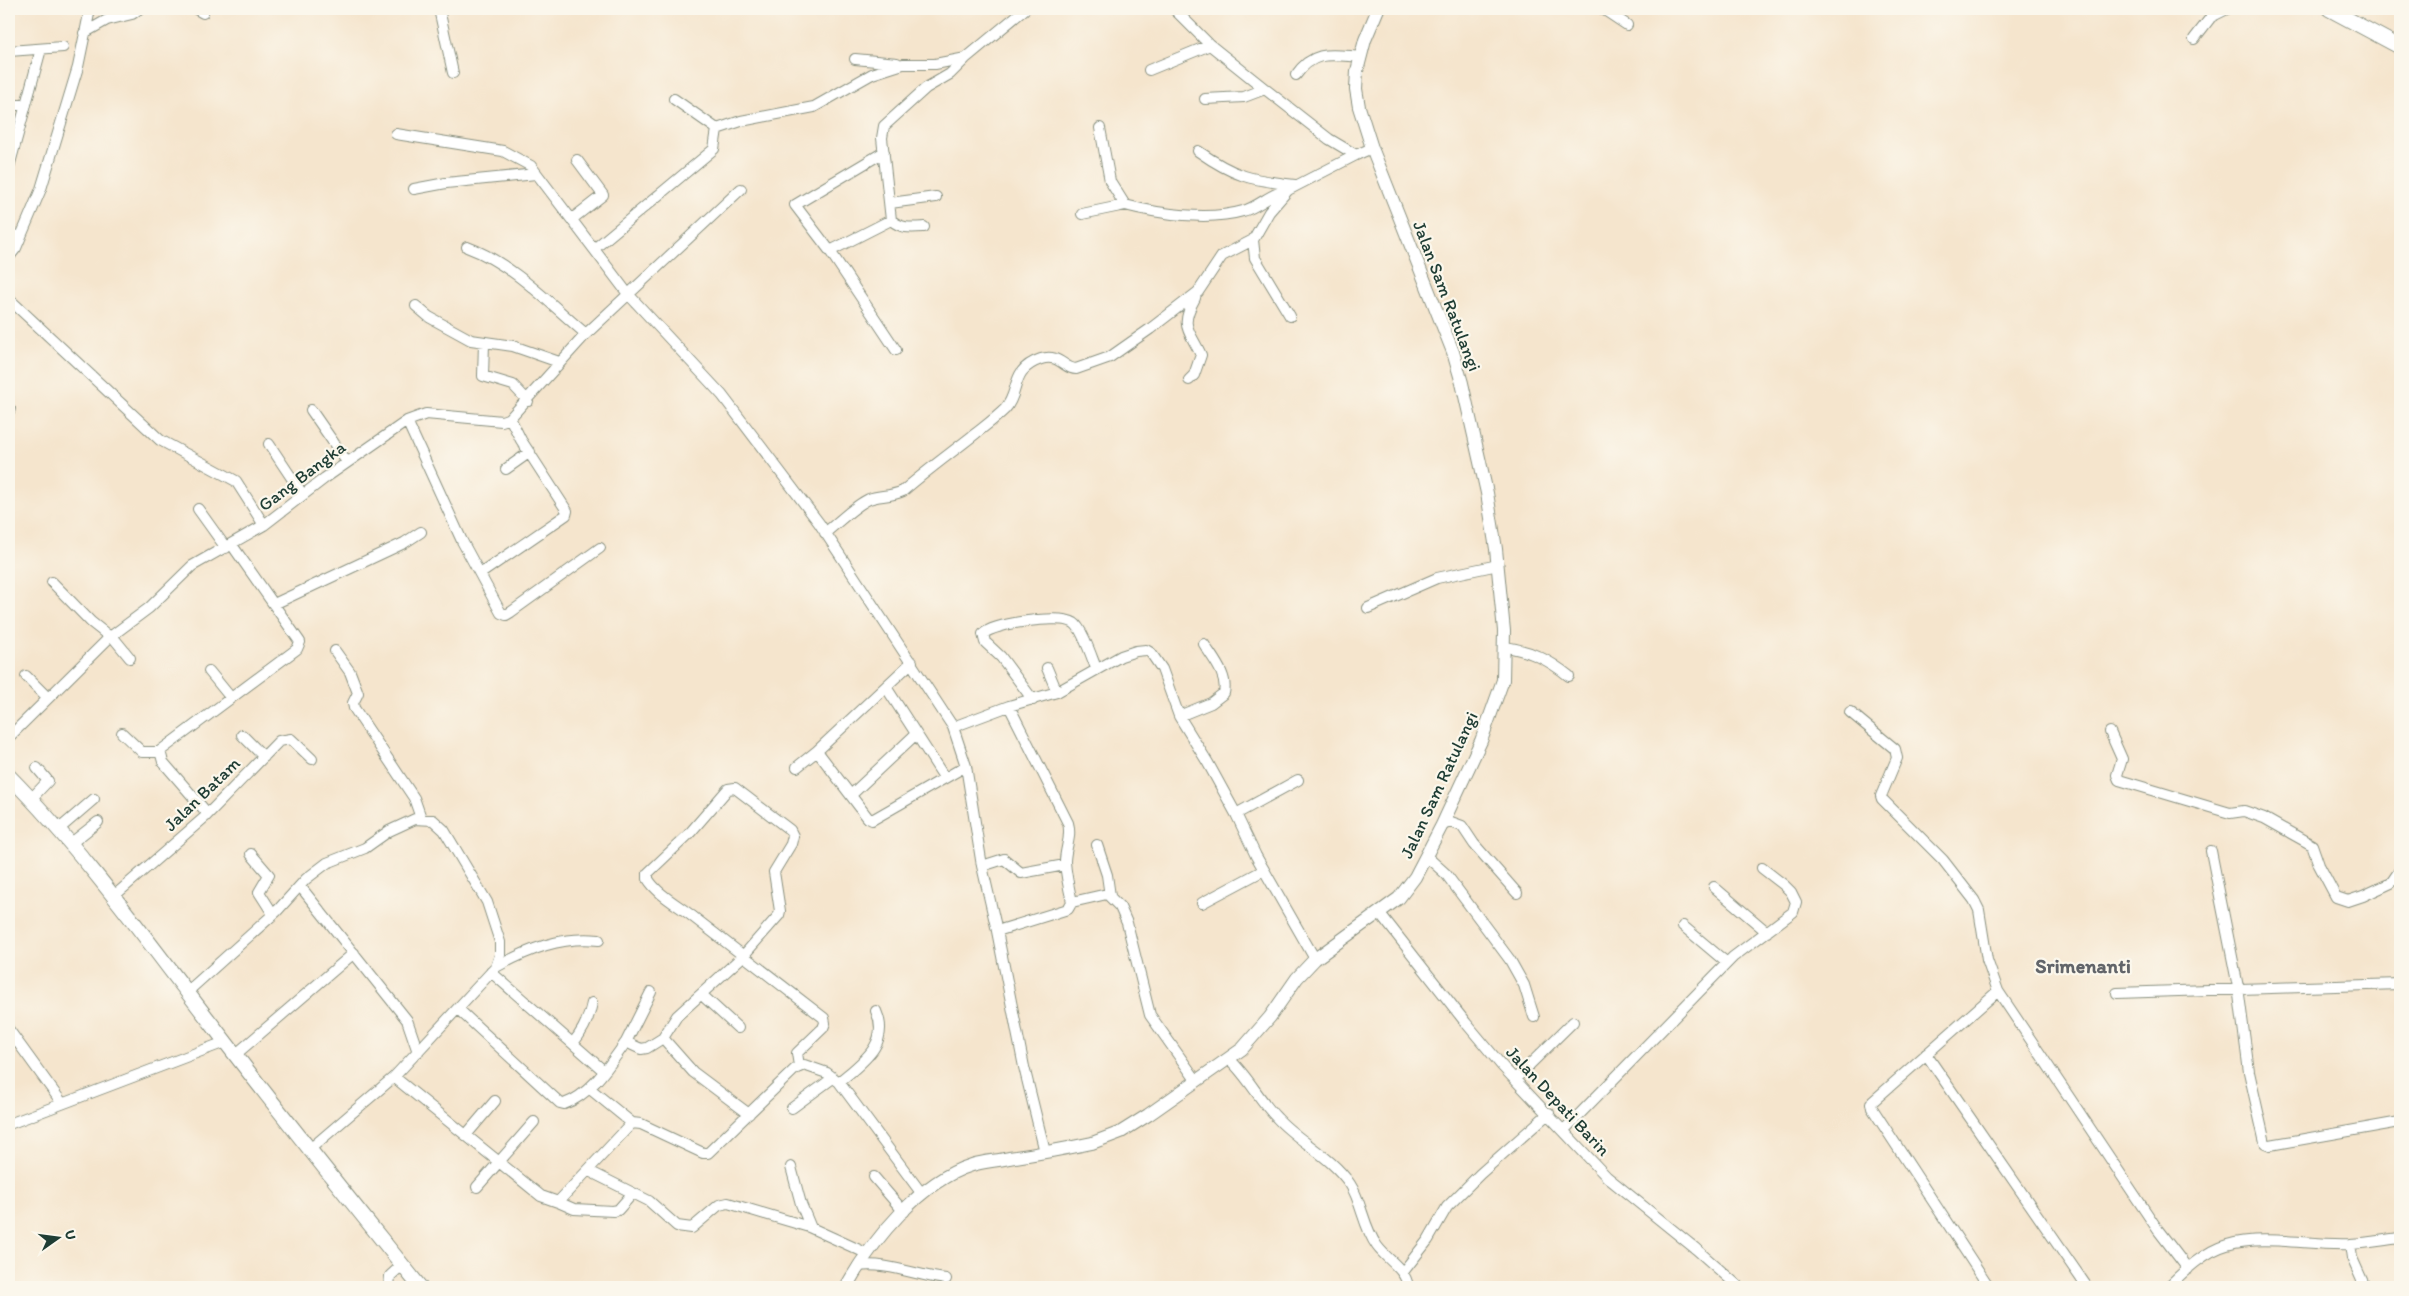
<svg xmlns="http://www.w3.org/2000/svg" width="2409" height="1296" font-family="Itim,sans-serif">
  <rect width="100%" height="100%" fill="#fbf7ec"/>
  <filter id="ink" filterUnits="userSpaceOnUse"><feTurbulence type="fractalNoise" baseFrequency=".02" numOctaves="2"/><feDisplacementMap in="SourceGraphic" scale="10" xChannelSelector="R" yChannelSelector="G"/><feConvolveMatrix kernelMatrix="1 2 1 2 8 2 1 2 1" color-interpolation-filters="sRGB"/></filter>
  <filter id="wash" filterUnits="userSpaceOnUse"><feTurbulence type="fractalNoise" baseFrequency=".0096" numOctaves="4" result="noise"/><feDisplacementMap in="SourceGraphic" scale="20" xChannelSelector="R" yChannelSelector="G"/><feGaussianBlur stdDeviation="1.12" result="paint"/><feColorMatrix in="noise" values="0 0 0 0 0 0 0 0 0 0 0 0 0 0 0 0 0 1.4 0 .05"/><feComposite in="paint" operator="in"/></filter>
  <g filter="url(#wash)">
    <rect width="100%" height="100%" fill="#f5e5cd"/>
  </g>
  <g filter="url(#ink)">
    <g fill="none" stroke-linecap="round" stroke-linejoin="round">
      <g stroke="#8a9180" stroke-width="12">
        <path id="minor" d="M 196,9 L 203,13
          M 439,9 L 453,73
          M 1174,9 L 1210,45 L 1265,89 L 1329,139 L 1356,155 L 1372,148
          M 1603,9 L 1627,25
          M 84,33 L 107,20 L 132,14 L 139,9
          M 2194,39 L 2211,17 L 2227,9
          M 9,51 L 63,47
          M 855,59 L 897,63
          M 1149,70 L 1210,45
          M 1296,75 C 1314,49 1333,55 1360,57
          M 674,99 L 717,129
          M 1205,99 L 1244,97 L 1265,89
          M 9,105 L 26,105
          M 1100,128 L 1110,181 L 1125,205 C 1159,214 1209,221 1243,211 C 1259,207 1270,193 1288,190
          M 396,134 L 503,151 L 531,166 L 628,294 L 722,395 L 819,523 L 953,727 L 966,766 L 982,866 L 997,931 L 1024,1067 L 1045,1152
          M 1198,151 C 1235,177 1251,180 1295,185
          M 884,152 L 795,205 L 830,251 L 896,350
          M 9,167 L 41,49
          M 414,189 L 446,183 L 536,174
          M 890,203 L 936,197
          M 1082,214 L 1125,205
          M 572,219 L 603,195 L 577,160
          M 891,220 C 902,229 910,228 924,227
          M 9,229 L 19,240
          M 467,247 C 513,264 549,303 586,334
          M 594,249 L 714,149 L 717,129 L 741,121 L 814,107 L 872,74 L 903,64 L 935,64 L 966,58 L 1025,9
          M 830,251 L 891,220 L 882,138 L 884,126 L 926,88 L 950,74 L 965,59
          M 9,257 L 16,248 L 41,189 L 78,67 L 90,9
          M 9,299 L 160,440 L 236,481 L 264,525
          M 416,306 L 429,317 L 471,340 L 513,346 L 559,362
          M 1290,316 L 1255,258 L 1253,240 L 1269,212 L 1288,190 L 1356,155
          M 484,343 L 483,376 L 513,385 L 528,401
          M 1189,380 L 1194,375 L 1201,355 C 1189,329 1179,327 1195,298
          M 311,410 L 347,462
          M 9,411 L 10,409
          M 407,421 L 462,541 L 501,613 L 506,615 L 511,612 L 600,548
          M 269,444 L 303,495
          M 506,469 L 530,452
          M 198,509 L 226,548
          M 825,533 C 839,522 854,506 869,499 C 879,495 890,497 903,491 C 926,471 951,453 975,434 C 985,426 996,418 1005,409 C 1021,391 1009,370 1041,359 C 1059,353 1064,369 1076,369 L 1110,357 L 1150,329 L 1198,292 L 1222,256 L 1253,240
          M 480,574 L 566,515 L 567,511 L 521,440 L 510,418
          M 52,582 L 91,622 L 110,637
          M 274,604 L 404,543 L 421,532
          M 1368,608 L 1437,578 L 1498,565
          M 112,636 L 130,658
          M 1504,647 C 1530,650 1549,660 1569,676
          M 335,651 L 350,672 L 358,693 L 353,703 L 354,708 L 414,798 L 421,818
          M 1047,668 L 1057,692
          M 209,671 L 231,698
          M 26,676 L 48,698
          M 886,687 L 944,777
          M 1033,700 L 1001,657 L 985,642 L 983,634 C 994,623 1061,614 1074,623 C 1082,628 1092,658 1096,668
          M 1850,712 L 1895,749 L 1897,758 L 1881,796 L 1882,799 L 1943,860 L 1974,900 L 1979,910 L 1987,960 L 1998,991 L 2158,1230 L 2188,1269
          M 1179,716 L 1211,703 L 1224,693 C 1228,675 1213,659 1204,644
          M 953,727 L 1009,706 L 1057,692 L 1121,656 L 1136,651 L 1146,650 L 1151,653 L 1162,669 L 1179,716 L 1208,763 L 1236,814 L 1256,856 L 1315,959
          M 2110,732 L 2122,759 L 2117,775 L 2119,780 L 2230,813 L 2244,811 L 2264,818 L 2312,845 L 2319,865 L 2336,897 L 2348,901 L 2363,896 L 2391,883 L 2400,870
          M 122,733 L 142,752 L 160,752
          M 242,735 L 264,757
          M 9,737 L 110,637 L 149,608 L 192,566 L 264,525 L 325,478 L 407,421 L 426,414 L 502,421 L 510,418 L 586,334 L 741,189
          M 817,751 L 868,818 L 872,820 L 966,766
          M 797,767 L 817,751 L 912,662
          M 851,795 L 916,734
          M 31,799 L 48,781 L 37,768
          M 208,814 L 163,762 L 160,751 L 297,649 L 300,642 L 232,545
          M 1236,814 L 1298,780
          M 1442,825 L 1451,822 L 1462,826 L 1474,844 L 1517,893
          M 58,830 L 94,799
          M 70,844 L 98,822
          M 1097,845 L 1107,875 L 1110,896
          M 2211,851 L 2238,987 L 2249,1072 L 2265,1143 L 2270,1145 L 2400,1122
          M 251,854 L 269,875 L 259,892 L 273,914
          M 1426,856 L 1446,874 L 1510,960 L 1524,985 L 1534,1017
          M 982,866 L 1004,859 L 1021,873 L 1065,865
          M 300,886 L 407,1020 L 418,1052
          M 1714,887 L 1767,932
          M 114,896 L 205,817 L 279,741 L 291,739 L 312,759
          M 1072,902 L 1107,894 L 1120,907 L 1127,923 L 1150,1015 L 1196,1080
          M 1202,903 L 1264,870
          M 1379,912 L 1466,1023 L 1502,1066 L 1607,1177 L 1696,1249 L 1739,1287
          M 1683,926 L 1727,963
          M 997,931 L 1068,909 L 1072,902 C 1069,889 1066,875 1065,862 C 1065,848 1072,837 1068,823 L 1009,706
          M 496,967 C 530,949 560,936 599,940
          M 491,972 L 604,1071
          M 187,992 L 277,911 L 306,879 L 327,863 L 365,848 L 389,831 L 415,819 L 433,820 L 444,830 L 487,902 L 500,942 L 500,955 L 496,967 L 394,1077 L 310,1149
          M 2117,993 L 2400,984
          M 702,995 L 738,1028
          M 458,1009 L 560,1103 L 564,1104 C 591,1095 610,1064 626,1042 L 641,1049 L 647,1048 L 663,1038 L 677,1016 L 743,956 L 779,915 L 780,911 L 774,872 L 791,844 L 793,836 L 790,830 L 735,788 L 728,789 L 689,834 L 648,873 L 648,879 C 657,894 678,905 692,916 C 736,950 780,984 824,1018 L 825,1023 L 823,1028 L 797,1053 L 799,1066
          M 9,1030 L 62,1103
          M 663,1038 L 693,1072 L 749,1114
          M 626,1042 L 651,992
          M 573,1043 C 583,1031 589,1019 592,1003
          M 1926,1054 L 2087,1287
          M 235,1055 L 354,953
          M 1229,1059 C 1248,1076 1259,1100 1277,1118 C 1299,1142 1331,1156 1350,1184 C 1362,1202 1363,1227 1377,1246 C 1388,1261 1406,1269 1408,1287
          M 394,1077 L 541,1196 L 558,1202 L 632,1123 L 641,1124 L 703,1153 L 708,1153 L 795,1069 L 804,1065 L 827,1073 L 839,1082 L 922,1194
          M 1515,1079 L 1573,1022
          M 839,1082 C 861,1063 891,1044 876,1011
          M 589,1088 L 632,1123
          M 792,1108 L 833,1078
          M 9,1124 L 225,1042
          M 1564,1130 L 1733,957 L 1793,912 L 1796,902 L 1791,892 L 1784,885 L 1762,868
          M 466,1135 L 495,1101
          M 791,1167 L 801,1204 L 811,1228
          M 589,1171 L 649,1201 L 677,1226 L 692,1228 L 719,1205 L 728,1203 L 809,1227 L 866,1253
          M 874,1177 L 904,1212
          M 477,1187 L 534,1122
          M 558,1202 L 574,1209 L 613,1211 L 618,1210 L 633,1193
          M 2350,1244 L 2352,1258 L 2365,1287
          M 858,1266 C 888,1262 917,1276 946,1279
          M 1403,1272 L 1428,1240 L 1447,1207 L 1480,1174 L 1549,1113
          M 389,1287 L 390,1276 L 402,1265
          M 1989,1287 L 1872,1108 L 1871,1103 L 1998,991
          M 2168,1287 C 2184,1271 2205,1251 2227,1245 C 2265,1234 2311,1246 2350,1244 C 2367,1243 2384,1240 2400,1238"/>
      </g>
      <g stroke="#8a9180" stroke-width="14">
        <path id="tertiary" d="M 846,1287 C 872,1241 920,1181 972,1165 C 984,1161 997,1161 1009,1158 C 1037,1154 1064,1149 1092,1143 L 1121,1132 L 1148,1115 L 1242,1049 L 1270,1017 L 1297,978 L 1315,959 L 1399,898 L 1415,877 L 1442,825 L 1481,741 L 1503,680 L 1504,631 L 1496,549 L 1487,493 L 1462,383 L 1453,352 L 1372,148 L 1359,107 L 1356,89 L 1357,71 L 1365,40 L 1378,9"/>
      </g>
      <g stroke="#8a9180" stroke-width="16">
        <path id="secondary" d="M 2329,9 L 2400,47
          M 9,776 C 85,853 148,942 214,1027 C 281,1115 351,1201 420,1287"/>
      </g>
      <use href="#minor" stroke="#fff" stroke-width="10"/>
      <use href="#tertiary" stroke="#fff" stroke-width="12"/>
      <use href="#secondary" stroke="#fff" stroke-width="14"/>
    </g>
  </g>
  <g text-anchor="middle" stroke-width="4.5" stroke-linejoin="round" paint-order="stroke">
    <g font-size="18" fill="#1f3d34" stroke="#fbf7ec">
      <text transform="translate(1447 296) rotate(69)" y="6">Jalan Sam Ratulangi</text>
      <text transform="translate(302 476) rotate(-37)" y="6">Gang Bangka</text>
      <text transform="translate(1439 785) rotate(-65)" y="6">Jalan Sam Ratulangi</text>
      <text transform="translate(202 794) rotate(-44)" y="6">Jalan Batam</text>
      <text transform="translate(1558 1101) rotate(47)" y="6">Jalan Depati Barin</text>
    </g>
    <g font-size="20" font-weight="bold" fill="#62656a" stroke="#fbf7ec">
      <text x="2083" y="973">Srimenanti</text>
    </g>
  </g>
  <rect width="2409" height="1296" fill="none" stroke="#fbf7ec" stroke-width="30"/>
  <g transform="translate(58 1238) rotate(76)" stroke="#fbf7ec" stroke-width="4" paint-order="stroke">
  <path d="M0-4L9 19L0 12L-9 19Z" fill="#1f3d34"/>
  <text y="-8" font-size="14" font-weight="bold" text-anchor="middle" fill="#1f3d34">U</text>
  </g>
</svg>
